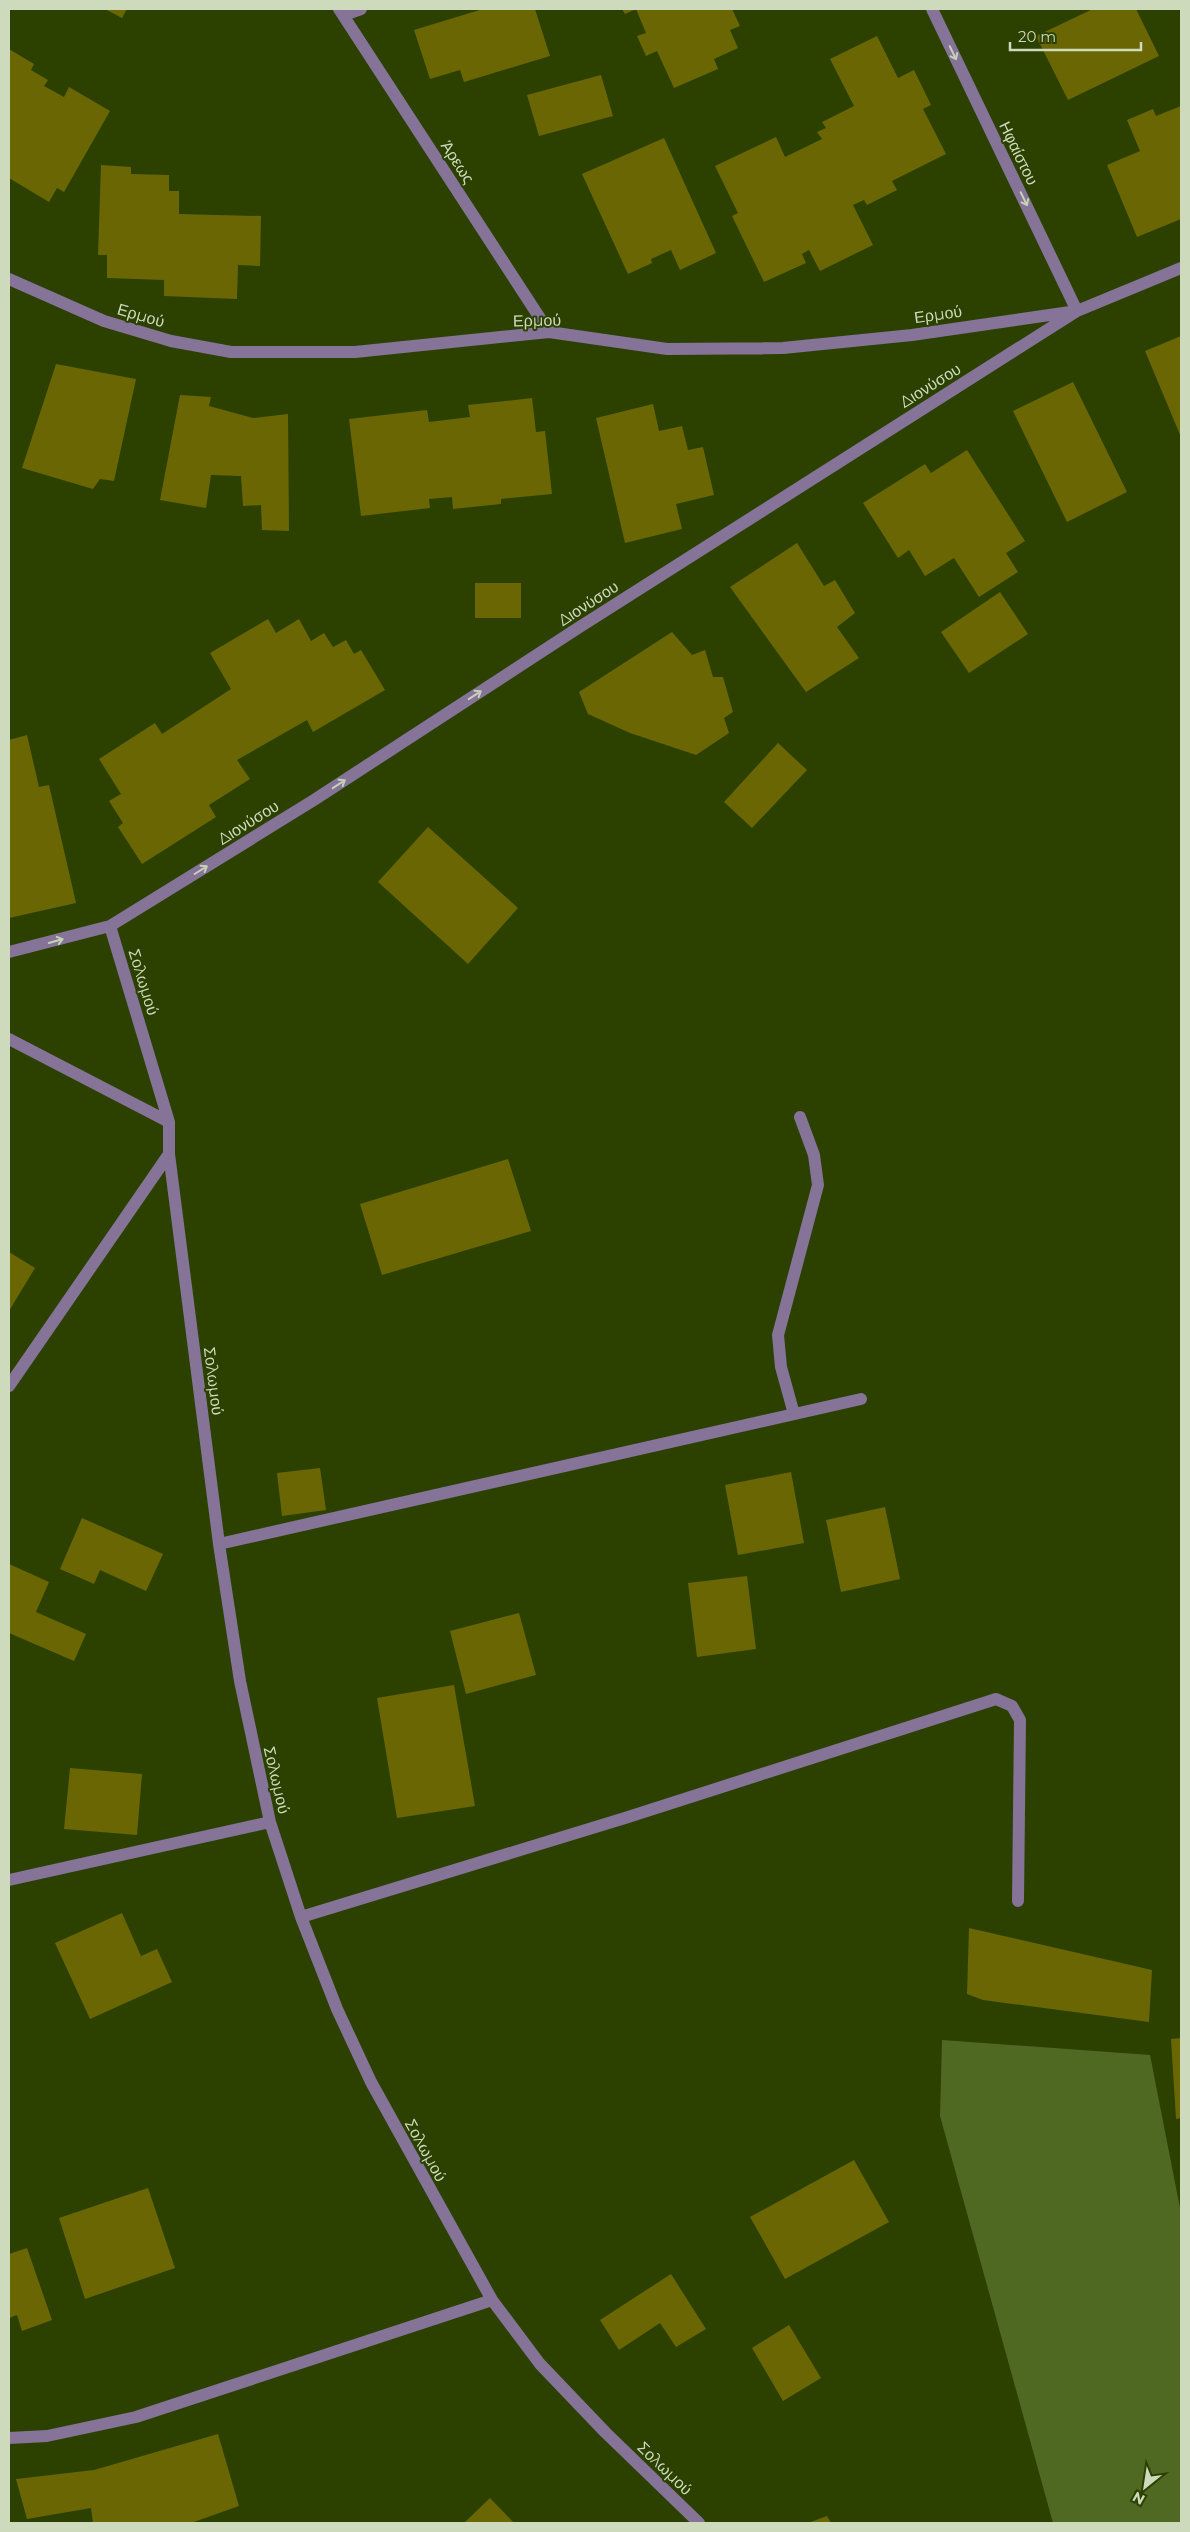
<svg xmlns="http://www.w3.org/2000/svg" width="1190" height="2532" font-family="Montserrat,sans-serif">
  <rect width="100%" height="100%" fill="#2c4100"/>
  <path fill="#4f6822" d="M 942,2040 L 1150,2055 L 1181,2213 L 1181,2523 L 1053,2523 L 940,2116 Z"/>
  <path fill="#6a6604" d="M 105,9 L 127,9 L 122,18 Z
    M 483,9 L 535,9 L 550,56 L 464,82 L 460,70 L 430,79 L 414,30 Z
    M 622,9 L 732,9 L 740,26 L 730,30 L 738,48 L 714,59 L 718,69 L 674,88 L 657,51 L 646,56 L 637,36 L 646,33 L 636,9 L 625,14 Z
    M 1093,9 L 1136,9 L 1159,56 L 1068,100 L 1036,36 Z
    M 877,36 L 898,78 L 914,70 L 931,105 L 923,109 L 946,154 L 892,181 L 897,190 L 867,205 L 864,200 L 853,205 L 873,245 L 820,271 L 809,250 L 802,254 L 806,263 L 764,282 L 732,216 L 738,213 L 715,166 L 776,137 L 785,157 L 822,139 L 817,132 L 826,128 L 822,122 L 854,106 L 830,59 Z
    M 9,49 L 34,64 L 31,70 L 48,80 L 44,86 L 64,97 L 69,87 L 110,111 L 64,192 L 57,188 L 49,202 L 9,178 Z
    M 601,75 L 613,116 L 539,136 L 527,95 Z
    M 1181,106 L 1181,219 L 1137,237 L 1107,165 L 1140,151 L 1127,120 L 1153,109 L 1156,116 Z
    M 664,138 L 716,253 L 680,270 L 671,250 L 651,259 L 652,263 L 628,274 L 582,174 Z
    M 101,165 L 131,167 L 131,174 L 169,175 L 169,191 L 179,191 L 179,214 L 261,216 L 260,266 L 238,265 L 237,299 L 164,296 L 164,280 L 107,278 L 107,255 L 98,255 Z
    M 1181,336 L 1181,437 L 1145,351 Z
    M 56,364 L 136,379 L 114,481 L 100,479 L 93,489 L 22,468 Z
    M 1073,382 L 1127,492 L 1067,522 L 1013,411 Z
    M 180,395 L 211,397 L 209,406 L 253,418 L 288,414 L 289,531 L 262,530 L 261,505 L 243,506 L 241,476 L 211,475 L 206,508 L 160,500 Z
    M 532,398 L 536,432 L 545,431 L 552,494 L 501,499 L 501,504 L 453,509 L 452,497 L 429,499 L 430,508 L 361,516 L 349,419 L 427,410 L 429,422 L 470,417 L 468,405 Z
    M 653,404 L 659,431 L 682,426 L 688,450 L 703,447 L 714,495 L 676,504 L 682,529 L 625,543 L 596,418 Z
    M 967,450 L 1025,541 L 1006,553 L 1018,572 L 979,597 L 954,558 L 925,576 L 909,550 L 898,558 L 863,503 L 925,464 L 931,473 Z
    M 797,543 L 824,586 L 835,580 L 855,613 L 837,627 L 859,658 L 806,692 L 730,587 Z
    M 475,583 L 521,583 L 521,618 L 475,618 Z
    M 1000,592 L 1028,634 L 969,673 L 941,632 Z
    M 268,619 L 276,633 L 299,619 L 311,641 L 324,633 L 333,647 L 346,640 L 354,654 L 361,650 L 385,690 L 313,732 L 307,720 L 237,760 L 250,779 L 209,805 L 216,817 L 142,864 L 118,827 L 123,823 L 109,801 L 121,794 L 99,759 L 155,723 L 162,734 L 231,689 L 210,653 Z
    M 672,632 L 692,655 L 705,650 L 713,677 L 723,677 L 733,712 L 724,718 L 729,733 L 696,755 L 630,733 L 588,714 L 579,692 Z
    M 27,735 L 39,787 L 49,785 L 76,903 L 9,918 L 9,740 Z
    M 778,743 L 807,770 L 752,828 L 724,802 Z
    M 428,827 L 518,908 L 468,964 L 378,882 Z
    M 508,1159 L 531,1231 L 382,1275 L 360,1204 Z
    M 9,1252 L 35,1268 L 9,1311 Z
    M 320,1468 L 326,1510 L 282,1516 L 277,1473 Z
    M 791,1472 L 804,1543 L 738,1555 L 725,1485 Z
    M 885,1507 L 900,1579 L 841,1592 L 826,1520 Z
    M 82,1518 L 163,1554 L 146,1591 L 100,1570 L 94,1584 L 60,1569 Z
    M 9,1564 L 49,1582 L 36,1612 L 86,1634 L 74,1661 L 9,1633 Z
    M 747,1576 L 756,1649 L 697,1657 L 688,1583 Z
    M 519,1613 L 536,1675 L 466,1694 L 450,1631 Z
    M 454,1685 L 475,1806 L 397,1818 L 377,1698 Z
    M 70,1768 L 142,1774 L 137,1835 L 64,1829 Z
    M 122,1913 L 141,1956 L 157,1949 L 172,1982 L 90,2019 L 55,1943 Z
    M 969,1928 L 1152,1970 L 1149,2022 L 983,2000 L 967,1994 Z
    M 1181,2038 L 1181,2118 L 1176,2119 L 1171,2039 Z
    M 854,2160 L 889,2222 L 785,2279 L 750,2217 Z
    M 148,2188 L 175,2268 L 85,2299 L 59,2218 Z
    M 27,2248 L 52,2320 L 22,2331 L 17,2315 L 9,2318 L 9,2254 Z
    M 671,2274 L 706,2329 L 676,2347 L 660,2323 L 619,2350 L 600,2320 Z
    M 789,2325 L 821,2378 L 783,2401 L 752,2348 Z
    M 218,2434 L 239,2506 L 191,2523 L 93,2523 L 91,2508 L 27,2519 L 16,2479 L 94,2470 Z
    M 490,2498 L 514,2523 L 464,2523 Z
    M 827,2516 L 831,2523 L 808,2523 Z"/>
  <g fill="none" stroke-linecap="round" stroke-linejoin="round">
    <path stroke="#857398" stroke-width="12" d="M 339,9 L 549,332
      M 344,15 L 361,9
      M 9,279 L 104,321 L 171,341 L 231,352 L 355,352 L 549,332 L 667,349 L 783,348 L 912,335 L 1077,311 L 932,9
      M 110,926 L 169,1122 L 169,1154 L 219,1544 L 240,1681 L 270,1822 L 301,1917 L 337,2009 L 371,2082 L 492,2300 L 540,2364 L 605,2432 L 699,2523
      M 9,952 L 110,926 L 314,800 L 578,628 L 1077,311 L 1181,268
      M 9,1039 L 169,1122
      M 9,1386 L 169,1154
      M 794,1414 L 781,1367 L 778,1335 L 818,1185 L 814,1155 L 800,1117
      M 219,1544 L 861,1399
      M 9,1880 L 270,1822
      M 301,1917 L 625,1818 L 996,1699 L 1012,1706 L 1020,1720 L 1018,1901
      M 9,2438 L 47,2436 L 136,2417 L 492,2300"/>
  </g>
  <defs><path id="oneway-shaft" d="M-6 0H5M1.5-3L5.5 0L1.5 3" fill="none" stroke-width="1.6" stroke-linecap="round" stroke-linejoin="round" transform="scale(1.25)"/></defs>
  <g stroke="#c6d1b8">
    <use href="#oneway-shaft" transform="translate(953 53) rotate(64)"/>
    <use href="#oneway-shaft" transform="translate(1024 199) rotate(64)"/>
    <use href="#oneway-shaft" transform="translate(475 695) rotate(-33)"/>
    <use href="#oneway-shaft" transform="translate(339 784) rotate(-33)"/>
    <use href="#oneway-shaft" transform="translate(201 870) rotate(-32)"/>
    <use href="#oneway-shaft" transform="translate(56 941) rotate(-16)"/>
  </g>
  <g text-anchor="middle" stroke-width="4" stroke-linejoin="round" paint-order="stroke">
    <g font-size="16" fill="#cddbbc" stroke="#2c4100">
      <text transform="translate(1019 153) rotate(64)" y="6">Ηφαίστου</text>
      <text transform="translate(458 162) rotate(57)" y="6">Άρεως</text>
      <text transform="translate(938 314) rotate(-8)" y="6">Ερμού</text>
      <text transform="translate(141 315) rotate(16)" y="6">Ερμού</text>
      <text transform="translate(537 320) rotate(-1)" y="6">Ερμού</text>
      <text transform="translate(930 385) rotate(-32)" y="6">Διονύσου</text>
      <text transform="translate(588 603) rotate(-33)" y="6">Διονύσου</text>
      <text transform="translate(248 822) rotate(-32)" y="6">Διονύσου</text>
      <text transform="translate(144 982) rotate(73)" y="6">Σολωμού</text>
      <text transform="translate(214 1381) rotate(83)" y="6">Σολωμού</text>
      <text transform="translate(277 1780) rotate(77)" y="6">Σολωμού</text>
      <text transform="translate(426 2150) rotate(61)" y="6">Σολωμού</text>
      <text transform="translate(665 2468) rotate(44)" y="6">Σολωμού</text>
    </g>
  </g>
  <rect width="1190" height="2532" fill="none" stroke="#cddbbc" stroke-width="20"/>
  <g transform="translate(1145 2487) rotate(210)" stroke="#2c4100" stroke-width="4" paint-order="stroke">
  <path d="M0-4L9 19L0 12L-9 19Z" fill="#cddbbc"/>
  <text y="-8" font-size="14" font-weight="bold" text-anchor="middle" fill="#cddbbc">N</text>
  </g>
  <path d="M1010 42v8h131v-8" fill="none" stroke="#cddbbc" stroke-width="2.5"/>
  <text x="1018" y="42" font-size="15" fill="#cddbbc" stroke="#2c4100" stroke-width="4" paint-order="stroke">20 m</text>
</svg>
